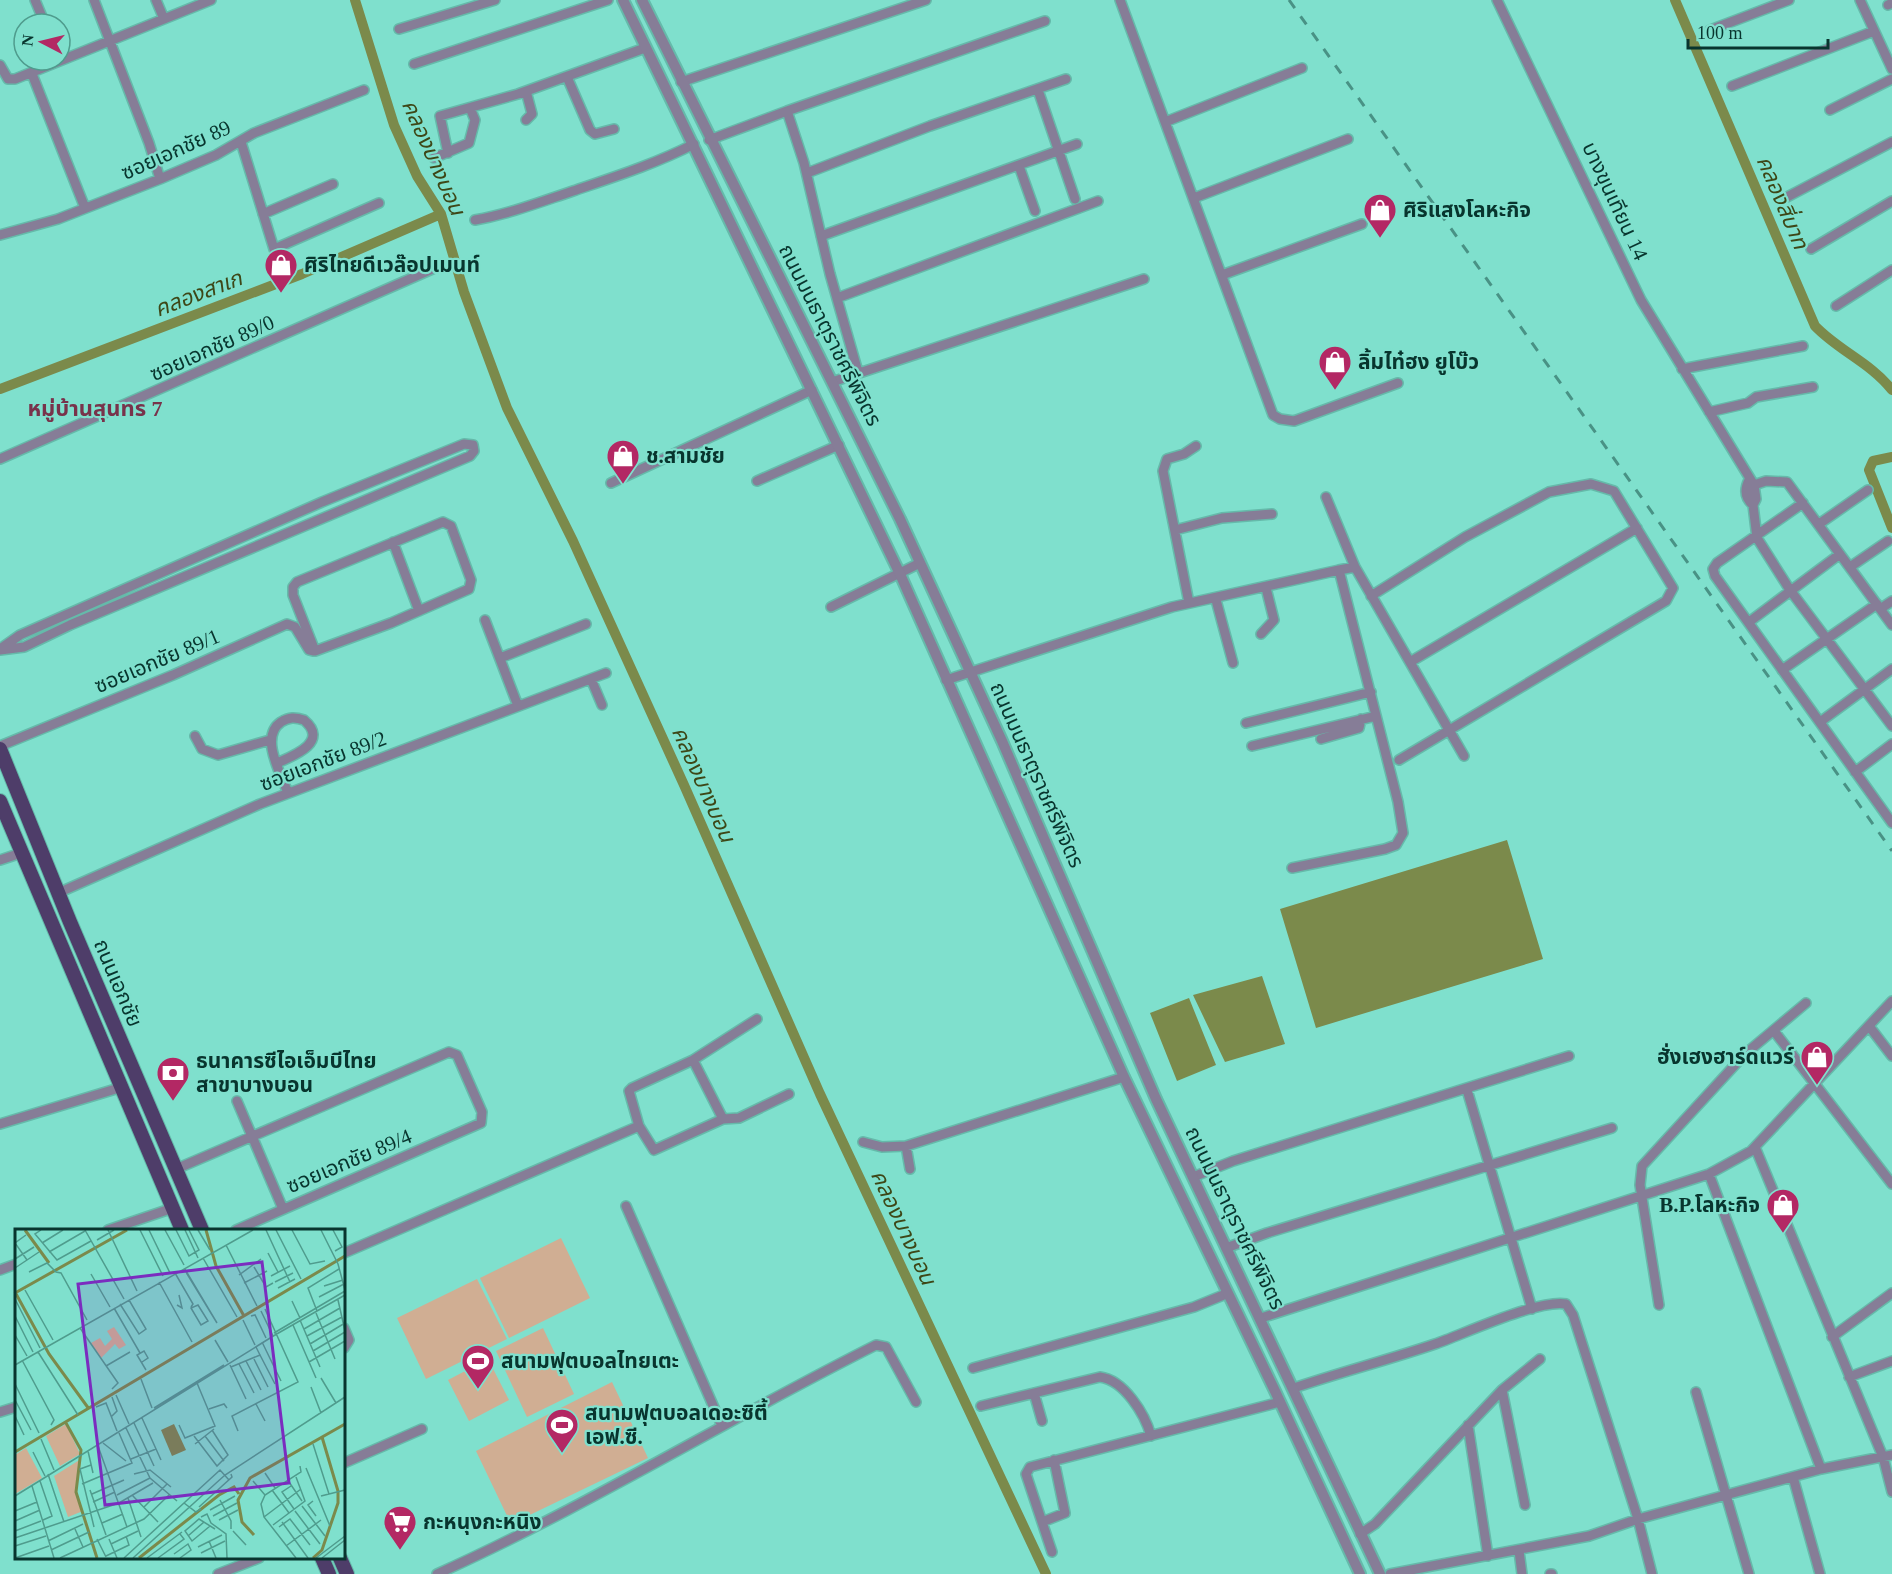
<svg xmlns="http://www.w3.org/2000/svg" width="1892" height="1574" font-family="'Times New Roman','Noto Sans Thai',serif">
  <rect width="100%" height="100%" fill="#7fe0cd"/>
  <path fill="#d0ae93" d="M 561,1238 L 590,1298 L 509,1338 L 480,1278 Z
    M 477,1279 L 507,1339 L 426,1379 L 397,1318 Z
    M 543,1328 L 574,1394 L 527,1417 L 496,1351 Z
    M 488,1359 L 509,1400 L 469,1421 L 448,1380 Z
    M 612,1382 L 648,1458 L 511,1524 L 476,1451 Z"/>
  <path fill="#7b8a4b" d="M 1507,840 L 1543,959 L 1316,1028 L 1280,909 Z
    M 1262,976 L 1285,1044 L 1225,1062 L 1193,995 Z
    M 1189,998 L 1216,1065 L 1177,1081 L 1150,1013 Z"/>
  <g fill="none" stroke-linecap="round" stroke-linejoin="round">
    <path stroke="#7b8a4b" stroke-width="10" d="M 355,0 L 394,125 L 417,176 L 441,214 L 464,292 L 507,408 L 573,541 L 684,785 L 820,1094 L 1046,1574
      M 1675,0 L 1815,326 C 1839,351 1871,363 1892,390
      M 0,389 L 302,274 L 441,214
      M 1892,457 L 1873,461 L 1869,470 L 1892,528"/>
    <g stroke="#65baaa" stroke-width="12">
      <path id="minor" d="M 35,0 L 45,24
        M 94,0 L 149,143 L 160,179
        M 156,0 L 164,19
        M 1120,0 L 1273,415 L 1280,419 L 1294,421 L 1398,383
        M 1497,0 L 1641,300 L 1754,485 L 1756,499 L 1753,505 L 1757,538 L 1790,590 L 1892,726
        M 1860,0 L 1892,69
        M 1888,5 L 1892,3
        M 399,29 L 495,0
        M 1710,30 L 1789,0
        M 414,64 L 608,0
        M 0,65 L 8,79 L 15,79 L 211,0
        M 32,74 L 85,208
        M 567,77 L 590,130 L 595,134 L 614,129
        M 681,82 L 926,0
        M 1732,86 L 1874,31
        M 1038,90 L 1075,199
        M 1830,110 L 1892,79
        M 787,111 L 1045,21
        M 526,120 L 532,114 L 526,91
        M 1165,122 L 1302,68
        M 709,140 L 787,111 L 804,163 L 830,274 L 858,372
        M 241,142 L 274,249 L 286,277
        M 448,153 L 440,116 L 518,94 L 645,48
        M 434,158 L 469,143 L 475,120 L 470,108
        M 1019,166 L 1035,211
        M 807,173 L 930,126 L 1066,79
        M 1787,197 L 1892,142
        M 1194,198 L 1348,139
        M 263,214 L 333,184
        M 475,220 C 509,214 540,202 573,191 C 614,177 655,164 694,144
        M 0,235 L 58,219 L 160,179 L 216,155 L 254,133 L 364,90
        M 821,236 L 1077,144
        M 274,249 L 379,203
        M 1811,249 L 1892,201
        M 1222,275 L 1362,224
        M 837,298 L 1098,201
        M 1836,306 L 1892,270
        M 1682,369 L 1803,346
        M 832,382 L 1144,279
        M 1709,412 L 1748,403 L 1756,397 L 1813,387
        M 0,459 L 437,267
        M 1749,480 C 1744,490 1745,498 1753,505
        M 757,481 L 839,445
        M 611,483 L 812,390
        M 1754,485 L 1766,481 L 1787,482 L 1892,625
        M 1326,497 L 1355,567
        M 1803,503 L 1717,563 L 1713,569 L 1715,576 L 1892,823
        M 443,522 L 451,526 L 471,580 L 469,589 L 391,623 L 315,651 L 293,595 L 293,587 L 297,582 Z
        M 1819,524 L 1868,490
        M 1175,530 L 1222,518 L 1272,514
        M 393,542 L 419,611
        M 1850,567 L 1888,541
        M 1339,570 L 1355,567 L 1464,756
        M 1371,596 L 1465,537 L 1549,492 L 1591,484 L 1614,491 L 1673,588 L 1666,601 L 1399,760
        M 1216,600 L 1233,663
        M 1189,603 L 1163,471 L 1167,459 L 1184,454 L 1196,446
        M 831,607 L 920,563
        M 1880,609 L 1892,601
        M 485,620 L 518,706
        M 1749,622 L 1840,554
        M 1261,634 L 1274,620 L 1266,588
        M 0,649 L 20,635 L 322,502 L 464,444 L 473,445 L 474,451 L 470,456 L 70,625 L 24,647 L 0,650
        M 500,658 L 586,624
        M 1410,662 L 1637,528
        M 1782,670 L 1877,604
        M 591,679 L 602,705
        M 946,680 L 1172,607 L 1339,570 L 1398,802 L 1403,833 L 1396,845 L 1385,849 L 1292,868
        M 1820,722 L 1892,669
        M 1246,723 L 1371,692
        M 195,736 L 202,749 L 218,755 L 270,740
        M 1321,739 L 1359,728 L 1361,719
        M 0,746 L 173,675 L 287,624 L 295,627 L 309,650 L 313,651
        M 1252,746 L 1376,716
        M 277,763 C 293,756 330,742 304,720 C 295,717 289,717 281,722 C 259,737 281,774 288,793
        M 1855,772 L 1892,744
        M 0,860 L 21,853
        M 58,893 L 260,804 L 606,673
        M 1869,1026 L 1892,1056
        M 1774,1031 L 1892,1184
        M 693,1060 L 757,1019
        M 1467,1090 L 1532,1309
        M 237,1101 L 283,1209
        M 723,1119 L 693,1060 L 632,1088 L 629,1091 L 639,1126 L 654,1150 L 723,1119 L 739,1118 L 789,1094
        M 0,1124 L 119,1088
        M 863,1142 L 882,1147 L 906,1146 L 1124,1077
        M 906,1146 L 910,1169
        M 1755,1147 L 1883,1457 L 1892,1492
        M 176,1169 L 449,1052 L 457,1055 L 482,1112 L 481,1123 L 236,1230
        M 1709,1174 L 1821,1469
        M 1193,1177 L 1233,1161 L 1569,1056
        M 626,1206 L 722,1426
        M 108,1230 L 173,1208
        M 1226,1248 L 1267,1233 L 1612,1128
        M 344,1253 L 639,1126
        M 0,1270 L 16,1264
        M 1659,1305 L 1640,1185 L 1642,1166 L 1745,1054 L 1806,1003
        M 1261,1318 L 1709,1174 L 1751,1151 L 1892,1001
        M 344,1328 L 349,1340 L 344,1348
        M 1832,1337 L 1892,1293
        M 973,1368 L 1194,1307 L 1226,1294
        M 1849,1377 L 1892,1361
        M 1294,1388 C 1341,1372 1388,1360 1435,1344 C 1464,1334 1538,1299 1566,1304 L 1573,1315 L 1638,1519 L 1652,1574
        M 1502,1390 L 1525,1505
        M 1696,1392 L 1749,1574
        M 1034,1393 L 1042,1421
        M 981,1406 L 1100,1377 C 1124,1380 1145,1414 1151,1436
        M 0,1412 L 16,1407
        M 1468,1425 L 1488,1556
        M 344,1463 L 422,1429
        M 1793,1477 L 1820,1574
        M 1042,1522 L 1065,1513 L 1054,1460
        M 1360,1534 L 1375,1524 L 1502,1390 L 1540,1359
        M 1519,1551 L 1522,1574
        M 1052,1552 L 1026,1474 L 1030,1467 L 1280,1402
        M 218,1574 L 259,1558
        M 437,1574 C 588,1506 728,1419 876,1345 L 886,1347 L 916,1402
        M 1390,1574 L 1589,1536 L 1638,1519 L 1821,1469 L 1892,1455
        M 1550,1574 L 1552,1574"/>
    </g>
    <g stroke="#65baaa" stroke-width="14">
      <path id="tertiary" d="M 623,0 L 900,574 L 1124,1077 L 1274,1389 L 1360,1574
        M 642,0 L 900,519 L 1002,741 L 1156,1099 L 1380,1574"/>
    </g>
    <g stroke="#65baaa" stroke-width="16">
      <path id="primary" d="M 0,749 L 70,922 L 202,1230
        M 0,801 L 182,1230
        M 322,1558 L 329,1574
        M 340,1558 L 347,1574"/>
    </g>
    <use href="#minor" stroke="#867d97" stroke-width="9"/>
    <use href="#tertiary" stroke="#867d97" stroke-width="10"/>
    <use href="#primary" stroke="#4e3d69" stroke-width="14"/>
    <path stroke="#499285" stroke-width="3" stroke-dasharray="10 10" stroke-linecap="butt" d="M 1289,0 L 1892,851"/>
  </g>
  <defs>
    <g id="shop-pin" transform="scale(1.725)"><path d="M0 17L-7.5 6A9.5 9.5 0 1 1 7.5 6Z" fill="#b32864" stroke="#7fe0cd"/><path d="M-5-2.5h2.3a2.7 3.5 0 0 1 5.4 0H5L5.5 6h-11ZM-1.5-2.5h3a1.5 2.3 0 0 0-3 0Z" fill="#fff"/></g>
    <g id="bank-pin" transform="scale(1.725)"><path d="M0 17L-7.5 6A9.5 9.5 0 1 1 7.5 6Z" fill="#b32864" stroke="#7fe0cd"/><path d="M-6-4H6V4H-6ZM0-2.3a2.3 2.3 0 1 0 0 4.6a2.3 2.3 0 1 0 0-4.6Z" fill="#fff"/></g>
    <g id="stadium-pin" transform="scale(1.725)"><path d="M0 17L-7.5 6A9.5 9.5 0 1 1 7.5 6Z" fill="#b32864" stroke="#7fe0cd"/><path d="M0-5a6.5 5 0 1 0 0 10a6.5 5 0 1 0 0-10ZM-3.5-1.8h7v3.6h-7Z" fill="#fff"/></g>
    <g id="supermarket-pin" transform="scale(1.725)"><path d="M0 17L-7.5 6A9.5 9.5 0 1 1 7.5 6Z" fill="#b32864" stroke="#7fe0cd"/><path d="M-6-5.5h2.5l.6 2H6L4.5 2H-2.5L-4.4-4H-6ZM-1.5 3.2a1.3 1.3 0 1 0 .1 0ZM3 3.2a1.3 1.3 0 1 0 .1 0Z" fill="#fff"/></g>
  </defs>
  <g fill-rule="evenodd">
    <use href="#shop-pin" x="1380" y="210"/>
    <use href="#shop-pin" x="281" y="265"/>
    <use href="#shop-pin" x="1335" y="362"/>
    <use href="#shop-pin" x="623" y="456"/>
    <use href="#shop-pin" x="1817" y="1057"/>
    <use href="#bank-pin" x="173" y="1073"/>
    <use href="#shop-pin" x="1783" y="1205"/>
    <use href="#stadium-pin" x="478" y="1361"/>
    <use href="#stadium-pin" x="562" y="1425"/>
    <use href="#supermarket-pin" x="400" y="1522"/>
  </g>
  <g text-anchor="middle" stroke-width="4.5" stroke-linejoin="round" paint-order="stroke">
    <g font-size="21" fill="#08352e" stroke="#7fe0cd">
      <text transform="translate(176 150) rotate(-24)" y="7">ซอยเอกชัย 89</text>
      <text transform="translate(1615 201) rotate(65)" y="7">บางขุนเทียน 14</text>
      <text transform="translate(830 335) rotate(63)" y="7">ถนนมนธาตุราชศรีพิจิตร</text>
      <text transform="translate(212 348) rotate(-24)" y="7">ซอยเอกชัย 89/0</text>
      <text transform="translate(157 661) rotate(-23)" y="7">ซอยเอกชัย 89/1</text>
      <text transform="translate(323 761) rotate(-21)" y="7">ซอยเอกชัย 89/2</text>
      <text transform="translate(1037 775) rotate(66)" y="7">ถนนมนธาตุราชศรีพิจิตร</text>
      <text transform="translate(118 983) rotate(67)" y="7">ถนนเอกชัย</text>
      <text transform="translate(349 1161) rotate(-23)" y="7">ซอยเอกชัย 89/4</text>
      <text transform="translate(1235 1218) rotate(64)" y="7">ถนนมนธาตุราชศรีพิจิตร</text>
    </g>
    <g font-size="21" font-weight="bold" fill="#08352e" stroke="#7fe0cd" text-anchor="start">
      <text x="1403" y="217">ศิริแสงโลหะกิจ</text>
      <text x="304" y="272">ศิริไทยดีเวล๊อปเมนท์</text>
      <text x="1358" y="369">ลิ้มไท๋ฮง ยูโบ๊ว</text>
      <text x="646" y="463">ช.สามชัย</text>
      <text x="1794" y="1064" text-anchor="end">ฮั่งเฮงฮาร์ดแวร์</text>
      <text x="196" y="1068">ธนาคารซีไอเอ็มบีไทย<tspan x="196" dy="24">สาขาบางบอน</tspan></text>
      <text x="1760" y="1212" text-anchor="end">B.P.โลหะกิจ</text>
      <text x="501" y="1368">สนามฟุตบอลไทยเตะ</text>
      <text x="585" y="1420">สนามฟุตบอลเดอะซิตี้<tspan x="585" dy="24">เอฟ.ซี.</tspan></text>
      <text x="423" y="1529">กะหนุงกะหนิง</text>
    </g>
    <g font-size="22" font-style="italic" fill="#3d4717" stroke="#7fe0cd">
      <text transform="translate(434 157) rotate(66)" y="8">คลองบางบอน</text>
      <text transform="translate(1783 202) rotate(67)" y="8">คลองสี่บาท</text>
      <text transform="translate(198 293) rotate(-21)" y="8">คลองสาเก</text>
      <text transform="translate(704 784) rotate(66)" y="8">คลองบางบอน</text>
      <text transform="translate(904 1227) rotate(65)" y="8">คลองบางบอน</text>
    </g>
    <g font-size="22" font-weight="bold" fill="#78334b" stroke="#7fe0cd">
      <text x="95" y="416">หมู่บ้านสุนทร 7</text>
    </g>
  </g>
  <g transform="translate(15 1229)">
    <rect width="330" height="330" fill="#7fe0cd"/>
    <path d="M 99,98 L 111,116 L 104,120 L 100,115 L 86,129 L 76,114 L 85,109 L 90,117 L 97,110 L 92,102 ZM 51,195 L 65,225 L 45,237 L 31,207 ZM 11,219 L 27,249 L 0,265 L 0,226 ZM 66,230 L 61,262 L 68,282 L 53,288 L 39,247 Z" fill="#d0ae93"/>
    <path d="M 159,195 L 171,221 L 157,227 L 146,201 Z" fill="#7b8a4b"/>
    <path fill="none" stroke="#7b8a4b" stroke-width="3" d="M 10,1 L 34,34M 191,1 L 201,37 L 229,87M 0,63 L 34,125 L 74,180M 0,64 L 112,1M 51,194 L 66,221 L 61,263 L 82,329M 0,223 L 330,27M 239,306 L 227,293 L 223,271 L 235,249 L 330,195M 124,329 L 204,266 L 219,258 L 224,265M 298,329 L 307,321 L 323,274 L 323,262 L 307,208"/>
    <path fill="none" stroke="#4f9c8d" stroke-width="1.5" d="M 26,1 L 20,5 L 42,31 L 76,12M 70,1 L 109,70M 93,1 L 122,62M 125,1 L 148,47M 134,1 L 155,44M 150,1 L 169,36M 161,1 L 174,27 L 184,21 L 174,1M 170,1 L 183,29M 183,1 L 195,21M 251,1 L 275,53M 261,1 L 286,50M 277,1 L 295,35 L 310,32M 306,1 L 323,35 L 330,61M 318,1 L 327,18 L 320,22M 11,6 L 0,14 L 12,31M 82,11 L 99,1M 27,14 L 48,1M 211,16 L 242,77M 34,23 L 70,2M 253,24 L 263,43M 188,29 L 222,88M 0,30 L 19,18M 239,38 L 251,58 L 258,54M 0,39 L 24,23M 170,40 L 172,45 L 202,94 L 171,42M 14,43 L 32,34 L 41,43 L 46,44 L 72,91M 160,44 L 178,75 L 176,78M 76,45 L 95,78M 224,46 L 246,30M 256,47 L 275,37M 144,53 L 177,113M 260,53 L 278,44M 229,54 L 252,42M 309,57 L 328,51M 263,59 L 280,50M 10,61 L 38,111M 304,68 L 329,55M 0,70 L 25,119M 323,71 L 330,102M 277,72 L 285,89M 105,75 L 124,105 L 131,100 L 114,71M 162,76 L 167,79 L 164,66M 183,76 L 193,92 L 186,96 L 176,79 ZM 99,79 L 125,124M 246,82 L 258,107M 302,82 L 293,59 L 324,40M 301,84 L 320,130M 0,87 L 18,123M 236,87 L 240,86 L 251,109M 228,91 L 240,116M 285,91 L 305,138M 278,96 L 301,149M 65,99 L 103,154 L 97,160M 289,100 L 325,79M 259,104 L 330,62M 0,106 L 12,127M 292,107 L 327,88M 200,111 L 213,133M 247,113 L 266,152M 295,115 L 330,94M 298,122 L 330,103M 23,123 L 63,186M 245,126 L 260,155M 239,130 L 253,158M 7,131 L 39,191 L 36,196M 231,132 L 246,161M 127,133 L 133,129 L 129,122 L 122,126 L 131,141M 294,133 L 330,112M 224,135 L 239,164M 0,136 L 238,1M 215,136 L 231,170M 91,137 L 115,123M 216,138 L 245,126 L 241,118M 306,149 L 321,174M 126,150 L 137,179M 0,155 L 24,204M 296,158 L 306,184M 101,166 L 114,195M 0,171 L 16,201M 241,175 L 250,192M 81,178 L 91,174 L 102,202M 139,179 L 209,136M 194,180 L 209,175 L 212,179M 0,187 L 9,206M 96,188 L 102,182 L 97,168M 127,189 L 146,231M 119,194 L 139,237M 164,196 L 170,209 L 200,197 L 182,154M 111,199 L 135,249 L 162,272M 223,202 L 217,187 L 283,153 L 250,80M 179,207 L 202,237 L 213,226 L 197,201M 190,207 L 209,232M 26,210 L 39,241M 88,214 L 111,232M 180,215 L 199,200M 298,215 L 314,265M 83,217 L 112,298M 73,222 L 78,244M 18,223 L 30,247M 116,230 L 141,220M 76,236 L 65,240 L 79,298M 291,239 L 315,297M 250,244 L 260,259M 33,245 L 49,293M 119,245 L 135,241 L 156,258M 25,252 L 37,287 L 28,291M 238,252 L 250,266M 274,253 L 287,272M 67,255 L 117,234 L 104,204M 17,257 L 39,329M 276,257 L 267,263 L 279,280M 75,261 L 91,306M 257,261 L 274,284M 77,265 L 109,251M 102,266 L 135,249M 117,266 L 143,293M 0,267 L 260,106 L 330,66M 306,267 L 330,261M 113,269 L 126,308M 205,271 L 216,292 L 216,300M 298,272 L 293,276 L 301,287M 78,273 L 100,263M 169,274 L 181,283 L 186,280M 287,277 L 310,307M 129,278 L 152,255M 184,278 L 217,248 L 216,245M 195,281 L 220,267M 0,282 L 22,273M 280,282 L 305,315M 198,287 L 222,274M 186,288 L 192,285 L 196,294 L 211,305 L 212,329M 249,288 L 286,260M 204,291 L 223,281M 0,292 L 25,281M 267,293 L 293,329M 87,294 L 108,285M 258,296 L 290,272 L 281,248M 195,297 L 177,312 L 170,302 L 184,290 L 200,300M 264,298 L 275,290 L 295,316M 60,300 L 68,318M 0,302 L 26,292M 218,302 L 231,316M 173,307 L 189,293M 0,309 L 104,274 L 138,254M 82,310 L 91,328M 94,310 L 102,329M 33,312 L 68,295M 194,312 L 201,329M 96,315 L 123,302M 0,317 L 31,307M 271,317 L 306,291M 183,318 L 207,306M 36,321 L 74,303M 186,324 L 210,312M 159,325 L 173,315 L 176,321 L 165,329M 91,327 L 114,316 L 111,307M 0,329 L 34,317M 45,329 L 129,290 L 154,266M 109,329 L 205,241 L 214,251M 118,329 L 210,246 L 330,168M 132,329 L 167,303M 143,329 L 169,310 L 165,305M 281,329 L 249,288 L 246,275 L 250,266 L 286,243 L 285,237M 301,329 L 330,307M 307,329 L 330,311"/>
    <path fill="#7b2cbf" fill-opacity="0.15" stroke="#7b2cbf" stroke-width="3" d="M 247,33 L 274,254 L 90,276 L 63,55 Z"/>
    <rect width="330" height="330" fill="none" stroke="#08352e" stroke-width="3"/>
  </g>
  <g transform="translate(42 42) rotate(277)"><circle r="28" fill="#7fe0cd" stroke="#4f9c8d" stroke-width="1.5"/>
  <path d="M0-4.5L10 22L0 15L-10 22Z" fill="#b32864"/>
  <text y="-9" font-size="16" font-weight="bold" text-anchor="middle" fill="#08352e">N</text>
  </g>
  <path d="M1688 39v9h140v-9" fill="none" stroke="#08352e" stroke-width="3"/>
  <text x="1697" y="39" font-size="18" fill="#08352e" stroke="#7fe0cd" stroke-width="4.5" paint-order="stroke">100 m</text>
</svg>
